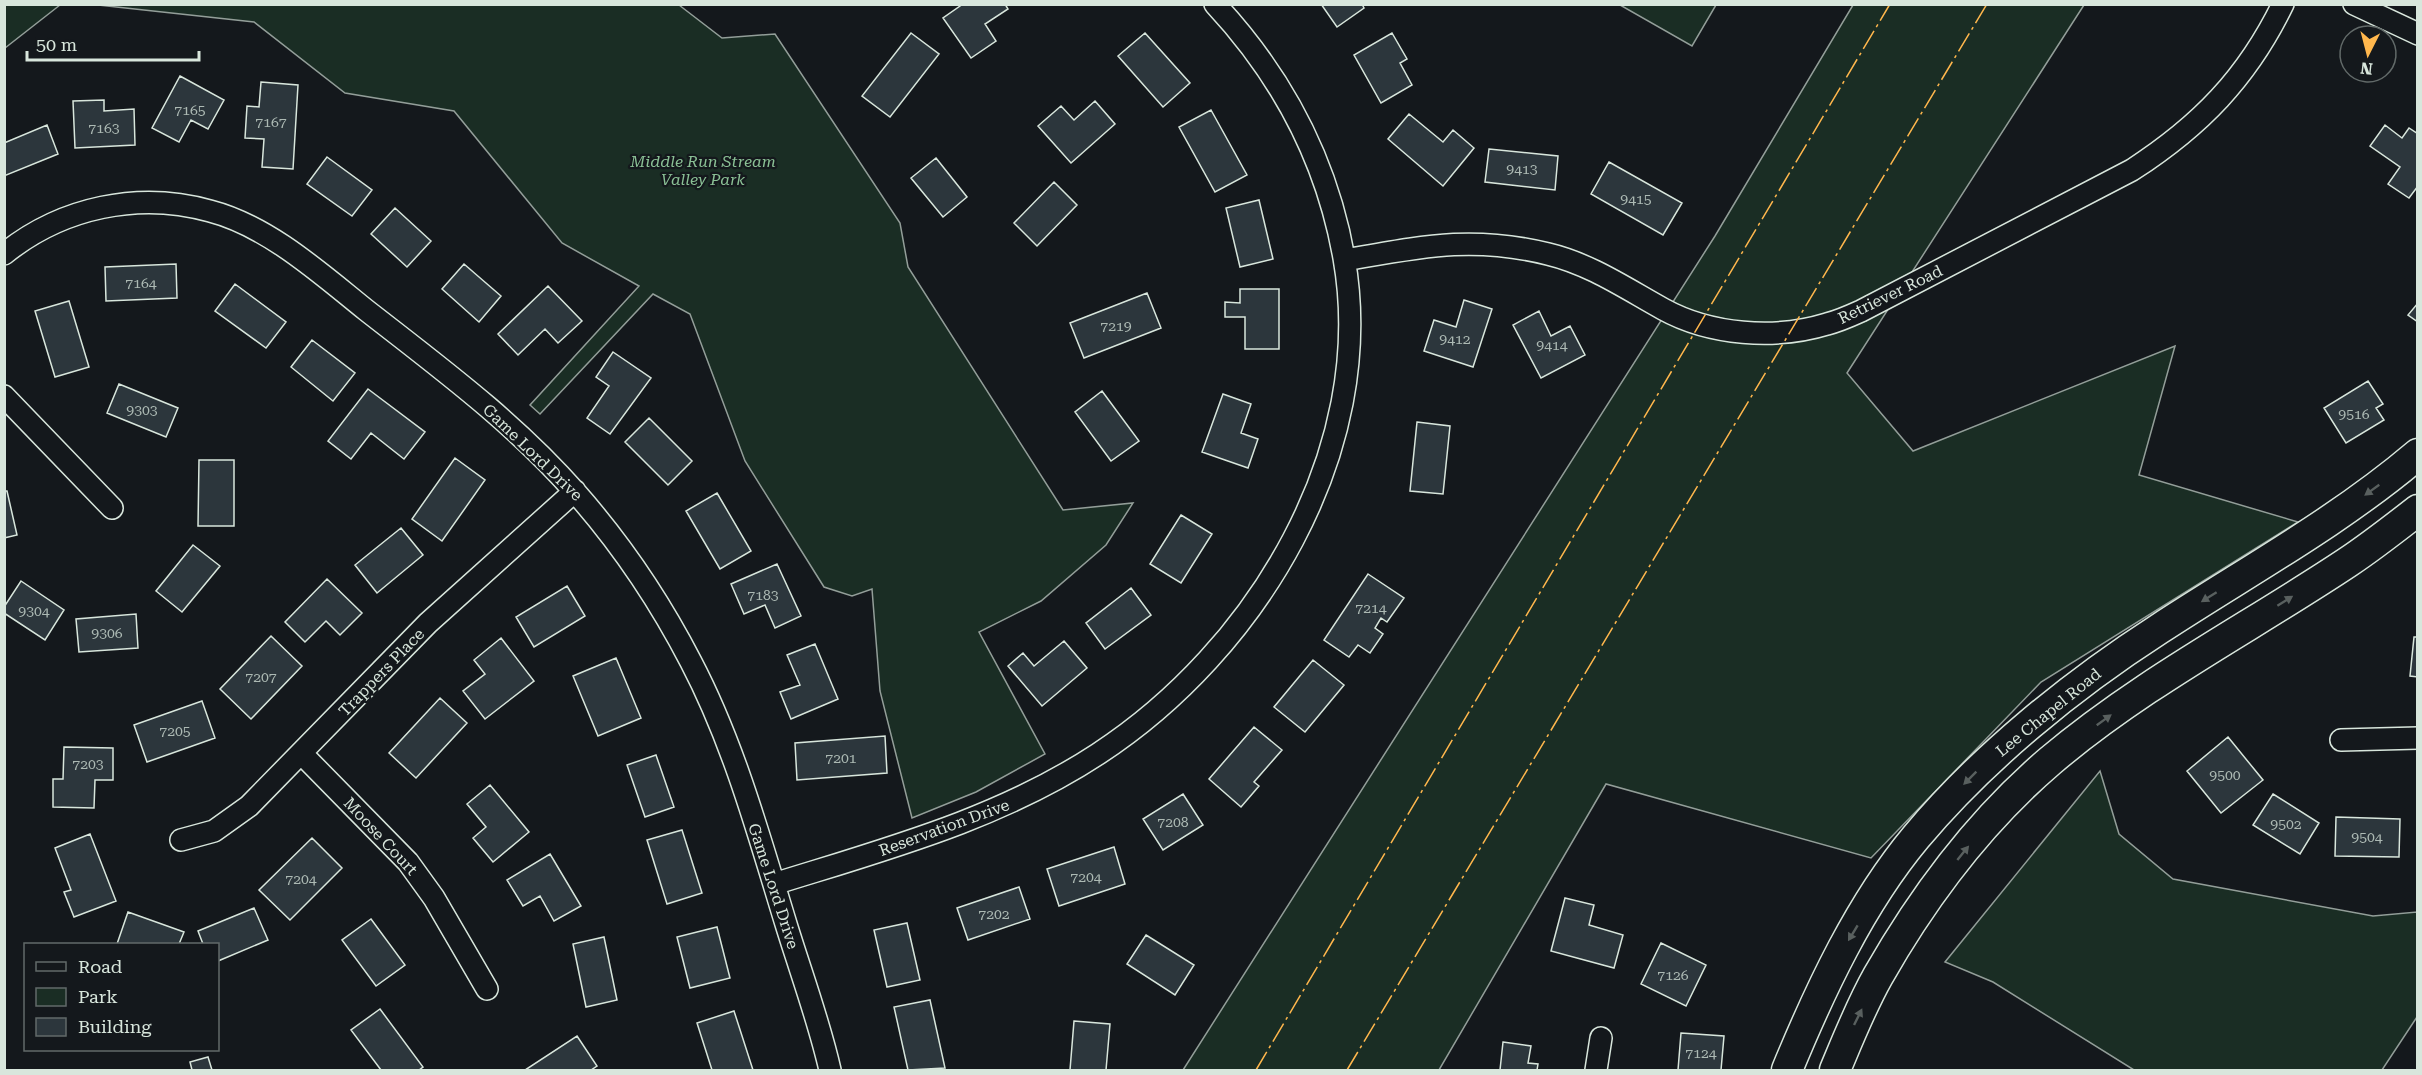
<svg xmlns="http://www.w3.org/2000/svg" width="2422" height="1075" font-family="'Roboto Serif',serif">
  <rect width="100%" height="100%" fill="#14181c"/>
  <path fill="#1a2d24" stroke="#939e99" stroke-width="1.5" d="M 5,4 L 60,4 L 60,5 L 5,48 Z
    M 679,5 L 722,38 L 775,34 L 900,223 L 908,267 L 1063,510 L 1133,503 L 1106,545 L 1041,601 L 979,632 L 1045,754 L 976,792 L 912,818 L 880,691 L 872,589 L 852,596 L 824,587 L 745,461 L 690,314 L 653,294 L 540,414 L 530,405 L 639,286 L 562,243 L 454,111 L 345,93 L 254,22 L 98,5 Z
    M 1620,5 L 1716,5 L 1692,46 Z
    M 1853,5 L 2084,5 L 1847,373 L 1913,451 L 2175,346 L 2139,475 L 2298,522 L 2041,682 L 1871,858 L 1606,784 L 1439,1070 L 1183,1070 L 1715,236 Z
    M 2100,771 L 2119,834 L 2173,879 L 2373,916 L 2417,912 L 2417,1017 L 2382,1070 L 2134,1070 L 1993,982 L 1945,962 Z"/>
  <path fill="#2c363c" stroke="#d8e6dc" stroke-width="1.5" d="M 963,4 L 1005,4 L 1008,9 L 985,24 L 996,41 L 971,58 L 943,18 Z
    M 1321,4 L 1362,4 L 1364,8 L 1337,27 Z
    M 911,33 L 939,54 L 890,117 L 862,96 Z
    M 1145,33 L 1190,83 L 1163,107 L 1118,56 Z
    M 1392,33 L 1407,59 L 1400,63 L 1412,85 L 1381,103 L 1354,55 Z
    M 180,76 L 224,100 L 208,129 L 191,120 L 179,142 L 152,128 Z
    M 261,82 L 298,85 L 293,169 L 262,167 L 264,139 L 245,138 L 247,106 L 259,107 Z
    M 104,100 L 104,111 L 134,109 L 135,145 L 75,148 L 73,101 Z
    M 1095,101 L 1115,124 L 1071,163 L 1038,126 L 1061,106 L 1074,120 Z
    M 1211,110 L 1247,175 L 1215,192 L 1179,127 Z
    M 1409,114 L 1443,142 L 1453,130 L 1474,148 L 1443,186 L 1388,139 Z
    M 47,125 L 58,154 L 4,176 L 4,143 Z
    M 2385,125 L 2402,138 L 2409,128 L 2418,134 L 2418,186 L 2409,198 L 2388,184 L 2400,167 L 2370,146 Z
    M 1489,149 L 1558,156 L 1555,190 L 1485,182 Z
    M 327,157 L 372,190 L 352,216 L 307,184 Z
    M 936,158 L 967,197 L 943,217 L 911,178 Z
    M 1609,162 L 1682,203 L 1663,235 L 1591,194 Z
    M 1054,182 L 1077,205 L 1037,246 L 1014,223 Z
    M 1259,200 L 1273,259 L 1240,267 L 1226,208 Z
    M 395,208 L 431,241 L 407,267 L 371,234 Z
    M 176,264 L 177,298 L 106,301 L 105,267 Z
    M 464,264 L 501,296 L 479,322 L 442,289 Z
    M 235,284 L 286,322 L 266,348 L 215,311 Z
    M 548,286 L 582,321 L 558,343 L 545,329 L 518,355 L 498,334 Z
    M 1240,289 L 1279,289 L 1279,349 L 1245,349 L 1245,317 L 1225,317 L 1225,302 L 1240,303 Z
    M 1147,293 L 1161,328 L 1084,358 L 1070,323 Z
    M 1464,300 L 1492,309 L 1473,367 L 1424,351 L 1434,320 L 1456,327 Z
    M 69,301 L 89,367 L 55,377 L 35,311 Z
    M 2418,303 L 2418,322 L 2408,315 Z
    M 1539,311 L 1551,336 L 1570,326 L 1585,355 L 1541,378 L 1513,325 Z
    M 312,340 L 355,373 L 333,401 L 291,367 Z
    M 613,352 L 651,378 L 610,434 L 587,418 L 609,386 L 596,377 Z
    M 2368,381 L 2383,404 L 2376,408 L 2384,420 L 2346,443 L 2324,408 Z
    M 119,384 L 178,408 L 166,437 L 107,413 Z
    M 368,389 L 425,432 L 404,459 L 371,433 L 351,459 L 328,441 Z
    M 1102,391 L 1139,441 L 1111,461 L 1075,412 Z
    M 1223,394 L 1251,404 L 1241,433 L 1258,439 L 1248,468 L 1202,452 Z
    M 649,418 L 692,461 L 668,485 L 625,442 Z
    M 1417,422 L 1450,426 L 1443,494 L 1410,491 Z
    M 455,458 L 485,480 L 442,541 L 412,519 Z
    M 199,460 L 234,460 L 234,526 L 198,526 Z
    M 4,491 L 7,491 L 17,535 L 4,538 Z
    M 717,493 L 751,551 L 720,569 L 686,511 Z
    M 1181,515 L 1212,534 L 1181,583 L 1150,564 Z
    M 401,528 L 423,555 L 377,593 L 355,565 Z
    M 193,545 L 220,566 L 182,612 L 156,591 Z
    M 777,564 L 801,616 L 775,628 L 765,605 L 744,614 L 731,584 Z
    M 1368,574 L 1404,598 L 1387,622 L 1381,618 L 1375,628 L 1383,634 L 1370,653 L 1358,645 L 1349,657 L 1324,640 Z
    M 327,579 L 362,613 L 340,635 L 326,621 L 305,642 L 285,622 Z
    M 21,581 L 64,610 L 45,640 L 4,613 L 4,607 Z
    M 567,586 L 585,616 L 534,647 L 516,617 Z
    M 1131,588 L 1151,615 L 1105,649 L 1086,623 Z
    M 136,614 L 138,648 L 79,652 L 76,619 Z
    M 271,636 L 302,666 L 251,719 L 220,689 Z
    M 2414,637 L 2418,637 L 2418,677 L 2410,676 Z
    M 501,638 L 534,681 L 485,719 L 463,691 L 485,674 L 474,660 Z
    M 1064,641 L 1087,668 L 1042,706 L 1008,666 L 1023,653 L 1034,666 Z
    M 815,644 L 838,699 L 791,719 L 780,692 L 800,685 L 787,655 Z
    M 616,658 L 641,718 L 598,736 L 573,676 Z
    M 1313,660 L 1344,685 L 1305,732 L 1274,707 Z
    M 440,698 L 467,723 L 416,778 L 389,753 Z
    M 202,701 L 215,738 L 147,762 L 134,725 Z
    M 1254,727 L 1282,750 L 1254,782 L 1259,786 L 1241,807 L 1209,779 Z
    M 885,736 L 887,773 L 797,780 L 795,743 Z
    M 2228,737 L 2263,780 L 2221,813 L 2187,771 Z
    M 64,747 L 113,748 L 113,780 L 95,780 L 94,808 L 53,807 L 53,779 L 63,779 Z
    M 656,755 L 674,807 L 645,817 L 627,765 Z
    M 490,785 L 529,832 L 493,862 L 473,838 L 486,827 L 467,804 Z
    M 1183,794 L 1203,825 L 1163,850 L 1143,819 Z
    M 2273,794 L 2319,823 L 2300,854 L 2253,825 Z
    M 2336,817 L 2400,819 L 2399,857 L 2335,856 Z
    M 682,830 L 702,893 L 667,904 L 647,840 Z
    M 90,834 L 116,901 L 74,917 L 64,892 L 71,890 L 55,848 Z
    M 312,838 L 342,868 L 290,920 L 259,890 Z
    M 1114,847 L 1125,884 L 1059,906 L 1047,869 Z
    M 550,854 L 581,906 L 554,921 L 540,896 L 523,906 L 507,880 Z
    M 1019,887 L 1030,919 L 968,940 L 957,908 Z
    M 1565,898 L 1594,905 L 1589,925 L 1623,935 L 1614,968 L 1551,951 Z
    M 254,908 L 268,940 L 218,961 L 218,944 L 203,944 L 198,931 Z
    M 128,912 L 184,932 L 179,944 L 117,944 Z
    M 371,919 L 405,965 L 376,986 L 342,940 Z
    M 907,923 L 920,980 L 887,987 L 874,930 Z
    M 717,927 L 730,978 L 690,988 L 677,937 Z
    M 1146,935 L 1194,965 L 1175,995 L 1127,964 Z
    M 604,937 L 617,1000 L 586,1007 L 573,944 Z
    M 1661,943 L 1706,965 L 1686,1006 L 1641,984 Z
    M 930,1000 L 945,1068 L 908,1070 L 894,1007 Z
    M 380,1009 L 423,1067 L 419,1070 L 381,1070 L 351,1030 Z
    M 734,1011 L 753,1070 L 712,1070 L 697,1023 Z
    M 1074,1021 L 1110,1024 L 1106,1070 L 1070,1070 Z
    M 1681,1033 L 1724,1036 L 1721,1070 L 1678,1070 Z
    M 577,1036 L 597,1066 L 591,1070 L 525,1070 Z
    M 1503,1042 L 1531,1046 L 1528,1063 L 1538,1064 L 1537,1070 L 1500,1070 Z
    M 208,1057 L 212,1070 L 192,1070 L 190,1062 Z"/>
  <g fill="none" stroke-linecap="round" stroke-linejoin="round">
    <g stroke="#d8e6dc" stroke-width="24">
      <path id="street" d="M 2354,4 L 2418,34
        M 4,254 C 62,207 139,191 210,211 C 268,226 320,273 366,310 C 439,367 515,423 576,493 C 621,544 660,602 691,662 C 734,744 759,836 786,924 C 801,973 819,1021 830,1070
        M 1345,260 C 1420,247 1471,235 1548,254 C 1590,264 1625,288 1663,309 C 1710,335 1775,340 1827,324 C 1839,321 1850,316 1861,311 L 2132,170 C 2200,126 2247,78 2283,4
        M 4,396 L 112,508
        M 2341,740 L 2418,738
        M 302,754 L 408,862 L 434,898 L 487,989
        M 181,840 L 214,831 L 249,806 L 428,623 L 575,491
        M 774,884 C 886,849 999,819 1098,754 C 1256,651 1378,451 1344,258 C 1327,161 1282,76 1215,4
        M 1596,1070 L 1601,1038"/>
    </g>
    <g stroke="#d8e6dc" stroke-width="33">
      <path id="secondary" d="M 1787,1070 C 1820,990 1860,904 1916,837 C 1982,758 2072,685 2159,629 C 2246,572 2338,522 2418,454
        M 1835,1070 C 1848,1039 1861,1006 1878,976 C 1923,897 1981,820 2050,761 C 2142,683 2249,628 2348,562 C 2372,546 2395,528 2418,510"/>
    </g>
    <use href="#street" stroke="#14181c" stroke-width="21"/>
    <use href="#secondary" stroke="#14181c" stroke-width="30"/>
    <path stroke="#ffb74d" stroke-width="1.5" stroke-dasharray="21 4.5 3 4.5" stroke-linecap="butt" d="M 1256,1070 L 1890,4
      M 1347,1070 L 1987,4"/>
  </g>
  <defs><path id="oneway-solid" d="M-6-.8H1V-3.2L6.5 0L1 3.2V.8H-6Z" transform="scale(1.5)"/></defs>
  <g fill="#59605f">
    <use href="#oneway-solid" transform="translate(2372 490) rotate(144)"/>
    <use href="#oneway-solid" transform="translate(2209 597) rotate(148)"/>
    <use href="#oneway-solid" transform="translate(2285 601) rotate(-32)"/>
    <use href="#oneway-solid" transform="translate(2104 720) rotate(-36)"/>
    <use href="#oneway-solid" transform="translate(1970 778) rotate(135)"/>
    <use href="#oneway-solid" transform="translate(1963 853) rotate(-51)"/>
    <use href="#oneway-solid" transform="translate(1853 933) rotate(121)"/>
    <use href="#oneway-solid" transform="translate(1858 1017) rotate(-64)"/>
  </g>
  <g text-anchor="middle" stroke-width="4.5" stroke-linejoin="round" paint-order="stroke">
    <g font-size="14" fill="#adbab4">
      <text x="190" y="115">7165</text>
      <text x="271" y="127">7167</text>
      <text x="104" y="133">7163</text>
      <text x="1522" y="174">9413</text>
      <text x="1636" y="204">9415</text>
      <text x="141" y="288">7164</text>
      <text x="1116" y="331">7219</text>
      <text x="1455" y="344">9412</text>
      <text x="1552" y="350">9414</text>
      <text x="142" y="415">9303</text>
      <text x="2354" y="419">9516</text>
      <text x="763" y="600">7183</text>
      <text x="1371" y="613">7214</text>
      <text x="34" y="616">9304</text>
      <text x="107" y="638">9306</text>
      <text x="261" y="682">7207</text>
      <text x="175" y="736">7205</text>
      <text x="841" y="763">7201</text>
      <text x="88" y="769">7203</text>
      <text x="2225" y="780">9500</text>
      <text x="1173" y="827">7208</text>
      <text x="2286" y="829">9502</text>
      <text x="2367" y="842">9504</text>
      <text x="1086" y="882">7204</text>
      <text x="301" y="884">7204</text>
      <text x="994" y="919">7202</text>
      <text x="1673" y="980">7126</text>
      <text x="1701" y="1058">7124</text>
    </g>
    <g font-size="16" font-style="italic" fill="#8ac095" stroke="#14181c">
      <text x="703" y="167">Middle Run Stream<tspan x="703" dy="18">Valley Park</tspan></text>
    </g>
    <g font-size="16" fill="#d8e6dc" stroke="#14181c">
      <text transform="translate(1890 294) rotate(-26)" y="6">Retriever Road</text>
      <text transform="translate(533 452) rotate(44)" y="6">Game Lord Drive</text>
      <text transform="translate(381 672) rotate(-46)" y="6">Trappers Place</text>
      <text transform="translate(2048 712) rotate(-39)" y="6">Lee Chapel Road</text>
      <text transform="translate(944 827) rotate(-20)" y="6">Reservation Drive</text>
      <text transform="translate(381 836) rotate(47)" y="6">Moose Court</text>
      <text transform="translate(774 886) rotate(72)" y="6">Game Lord Drive</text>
    </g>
  </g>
  <rect width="2422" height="1075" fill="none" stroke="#d8e6dc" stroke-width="12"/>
  <rect x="24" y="943" width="195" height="108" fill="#14181c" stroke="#626a69" stroke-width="1.5"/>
  <rect x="36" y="962" width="30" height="9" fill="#14181c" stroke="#626a69" stroke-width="1.5"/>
  <text x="78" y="973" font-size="18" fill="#d8e6dc">Road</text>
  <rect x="36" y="988" width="30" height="18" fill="#1a2d24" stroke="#626a69" stroke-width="1.5"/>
  <text x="78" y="1003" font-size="18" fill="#d8e6dc">Park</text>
  <rect x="36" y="1018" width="30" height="18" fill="#2c363c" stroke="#626a69" stroke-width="1.5"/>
  <text x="78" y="1033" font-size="18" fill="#d8e6dc">Building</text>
  <g transform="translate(2368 54) rotate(186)"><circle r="28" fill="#14181c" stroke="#626a69" stroke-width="1.5"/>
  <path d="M0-4.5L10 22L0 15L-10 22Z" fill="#ffb74d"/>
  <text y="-9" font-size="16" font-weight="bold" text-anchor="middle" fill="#d8e6dc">N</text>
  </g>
  <path d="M27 51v9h172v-9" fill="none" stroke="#d8e6dc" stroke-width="3"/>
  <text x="36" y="51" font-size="18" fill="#d8e6dc" stroke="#14181c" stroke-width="4.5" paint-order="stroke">50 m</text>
</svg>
